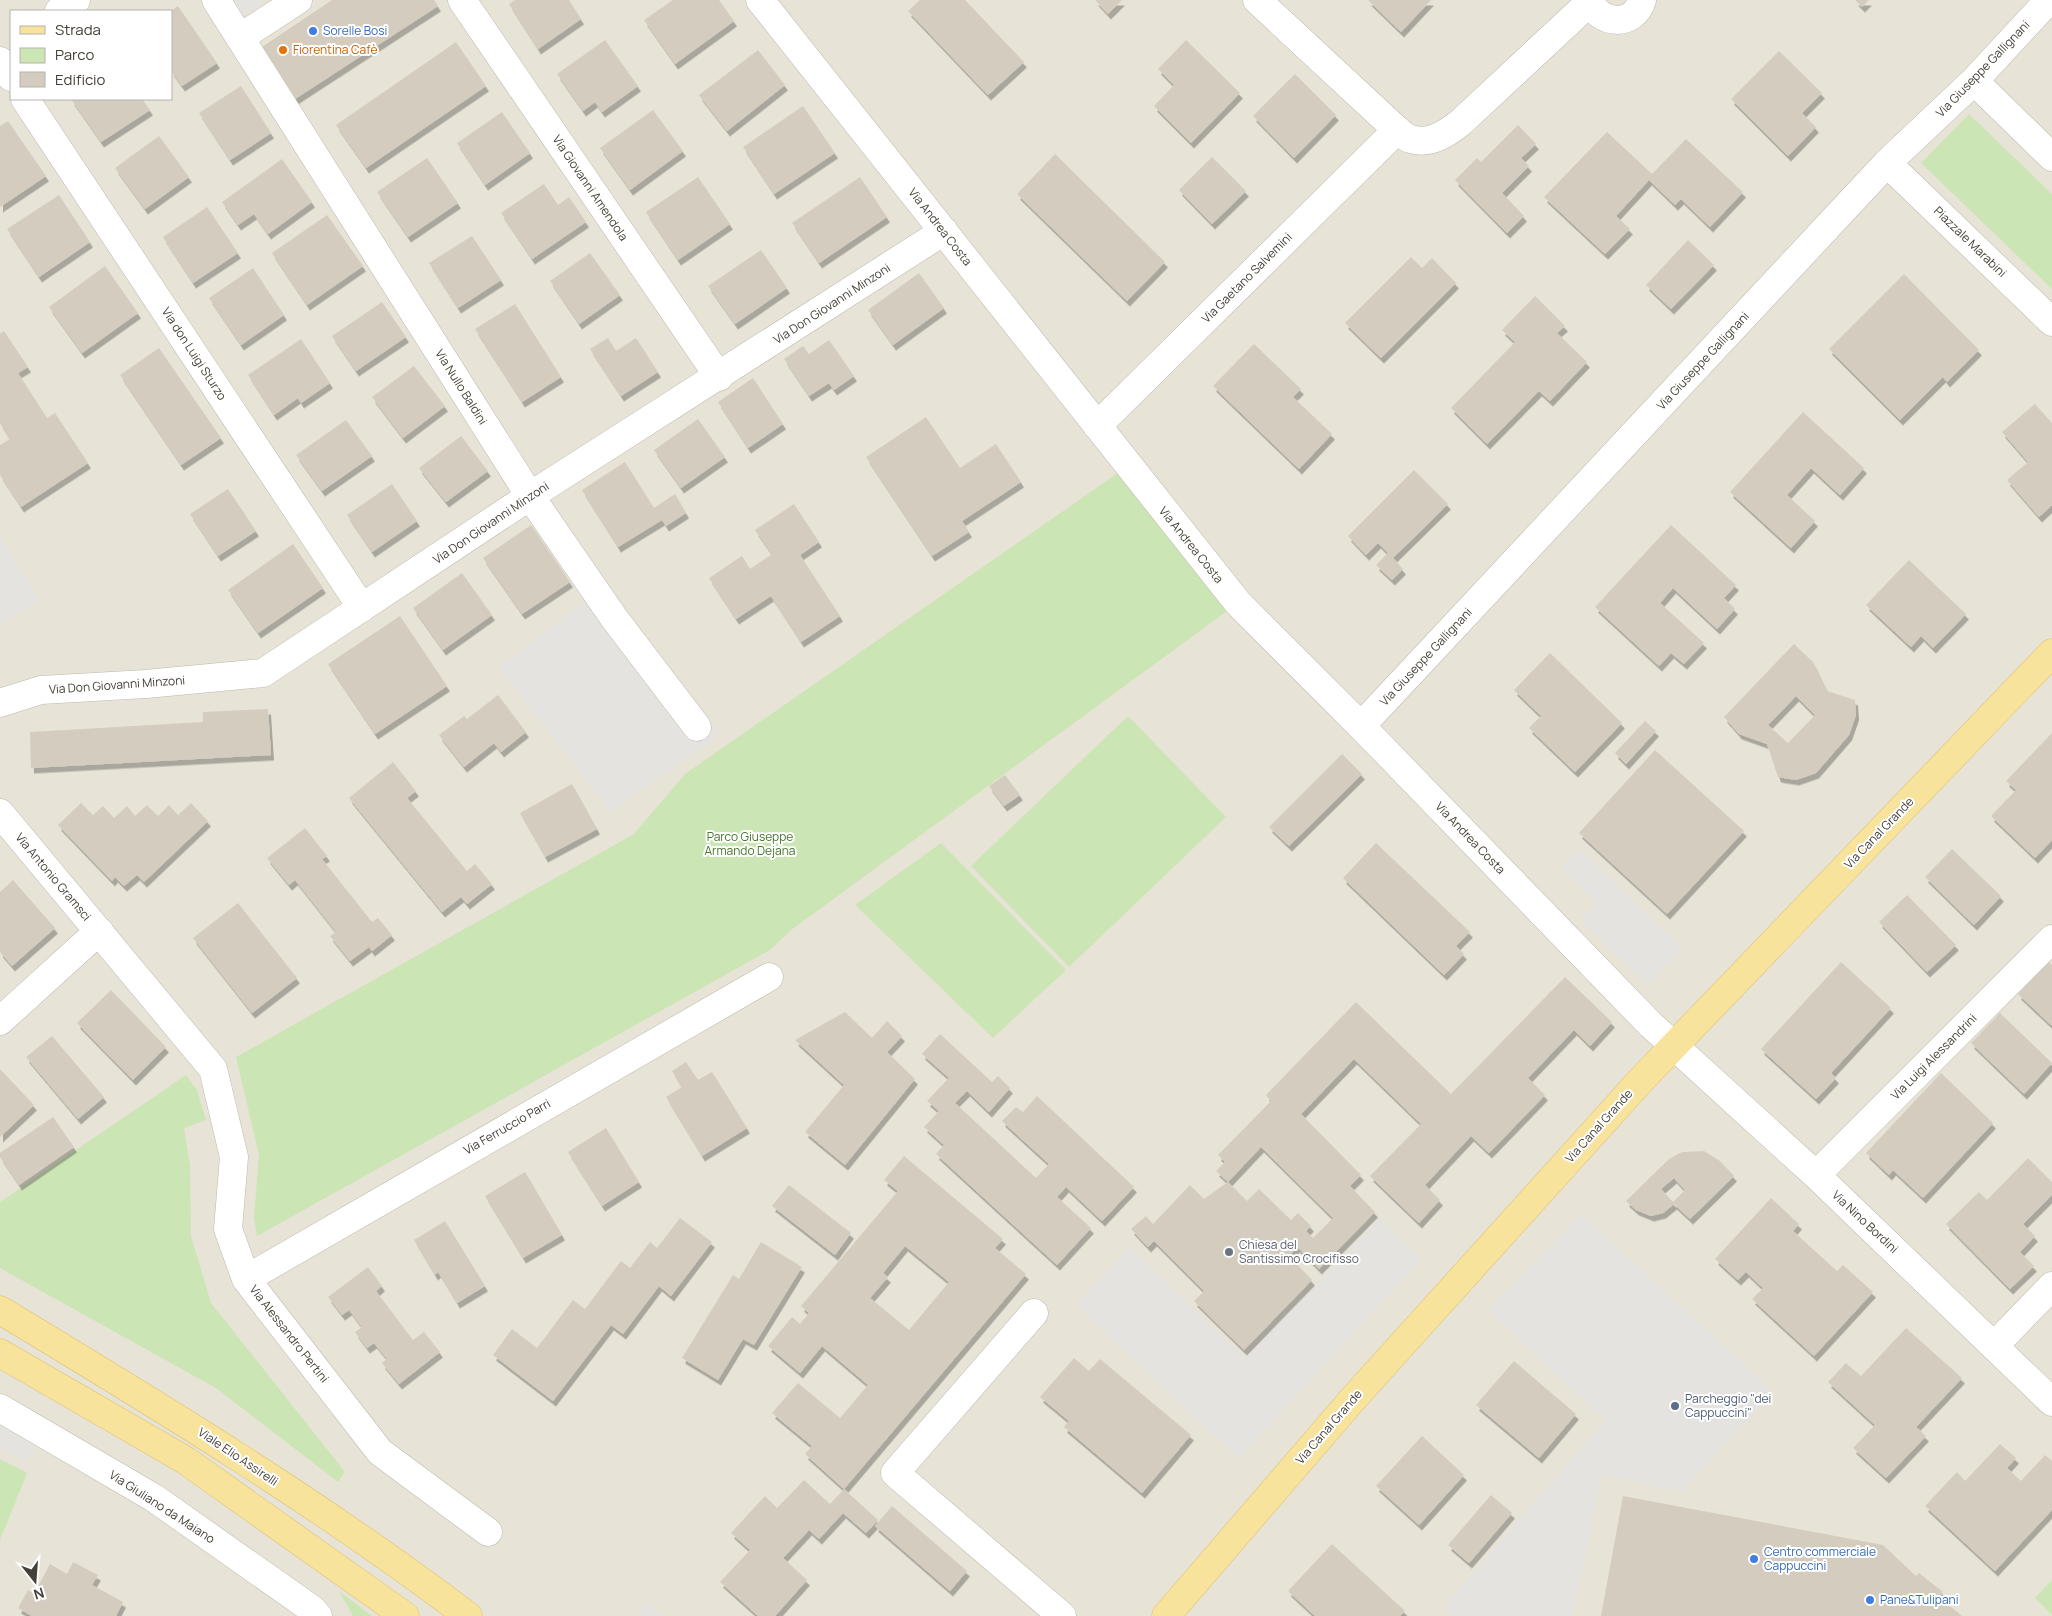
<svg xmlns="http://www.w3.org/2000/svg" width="2052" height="1616" font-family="Manrope,sans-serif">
  <defs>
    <filter id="shadow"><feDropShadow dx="3" dy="5.5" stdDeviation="0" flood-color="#0004"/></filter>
  </defs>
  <rect width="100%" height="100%" fill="#f3f1e9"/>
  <path fill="#e7e3d7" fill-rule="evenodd" d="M 0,0 L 2052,0 L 2052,1616 L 0,1616 ZM 11,11 L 171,11 L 171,99 L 11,99 Z"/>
  <path fill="#cce5b4" d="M 1969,114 L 2052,194 L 2052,289 L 1921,163 Z
    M 1128,466 L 1238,603 L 791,930 L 770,950 L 257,1236 L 254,1218 L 259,1155 L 236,1057 L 634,834 L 685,774 Z
    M 1128,716 L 1226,817 L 1069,967 L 971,866 Z
    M 941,843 L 1066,970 L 993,1038 L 855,905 Z
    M 186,1075 L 197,1090 L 206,1120 L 184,1128 L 190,1166 L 191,1236 L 211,1303 L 345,1472 L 338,1482 L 216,1388 L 0,1268 L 0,1202 Z
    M 0,1459 L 27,1473 L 0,1540 Z
    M 2052,1580 L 2052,1615 L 2035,1598 Z
    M 339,1591 L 372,1616 L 353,1616 Z"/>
  <path fill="#e5e3e0" d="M 233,0 L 265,0 L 243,14 Z
    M 0,536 L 39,600 L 0,624 Z
    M 606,584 L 720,734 L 611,812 L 499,668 Z
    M 1579,849 L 1683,948 L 1648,984 L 1580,920 L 1597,902 L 1561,868 Z
    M 1581,1215 L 1773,1391 L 1683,1491 L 1602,1475 L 1573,1616 L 1452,1616 L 1443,1608 L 1606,1420 L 1488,1311 Z
    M 1380,1219 L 1421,1260 L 1238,1459 L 1076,1304 L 1130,1248 L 1246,1359 Z
    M 0,1423 L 37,1443 L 27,1462 L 0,1447 Z
    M 647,1603 L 663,1616 L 637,1616 Z"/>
  <path fill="#d4cdbf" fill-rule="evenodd" filter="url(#shadow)" d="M 332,0 L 434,0 L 438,6 L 295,99 L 262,47 Z
    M 515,0 L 569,0 L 581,19 L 538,49 L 509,4 Z
    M 673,0 L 719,0 L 734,21 L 675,64 L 644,20 Z
    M 920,0 L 965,0 L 1024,62 L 988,95 L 908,11 Z
    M 1095,0 L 1122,0 L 1108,14 Z
    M 1368,0 L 1431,0 L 1401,32 Z
    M 1855,0 L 1869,0 L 1862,7 Z
    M 178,6 L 217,63 L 182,86 L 171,71 L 171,11 Z
    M 605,40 L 638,86 L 602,112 L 595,102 L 583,111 L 557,74 Z
    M 1186,40 L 1240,93 L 1191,143 L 1154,106 L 1174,85 L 1158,69 Z
    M 456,42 L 486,86 L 366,168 L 336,125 Z
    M 758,50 L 785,85 L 727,131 L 699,95 Z
    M 1779,51 L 1822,93 L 1802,113 L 1816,127 L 1788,156 L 1731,99 Z
    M 1295,74 L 1336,115 L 1294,158 L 1253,116 Z
    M 241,86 L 271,133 L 230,160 L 199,113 Z
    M 71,99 L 142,99 L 150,110 L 101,142 Z
    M 803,106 L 835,153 L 774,194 L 743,147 Z
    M 653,110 L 683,151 L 630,190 L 600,148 Z
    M 502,112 L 530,153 L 485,185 L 457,143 Z
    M 8,121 L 46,176 L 0,207 L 0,126 Z
    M 1518,125 L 1536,144 L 1521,158 L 1529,166 L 1502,193 L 1524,216 L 1507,233 L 1455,180 L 1477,158 L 1481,162 Z
    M 1607,132 L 1652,174 L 1686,139 L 1743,192 L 1710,227 L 1681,199 L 1675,205 L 1649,180 L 1616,216 L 1630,229 L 1605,254 L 1544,197 Z
    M 159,136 L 189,177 L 145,209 L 115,168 Z
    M 1055,154 L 1165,262 L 1127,301 L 1017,194 Z
    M 1212,157 L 1246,191 L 1212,224 L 1179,190 Z
    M 427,158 L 458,203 L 408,237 L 377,192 Z
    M 282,159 L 312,202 L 268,234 L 254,214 L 238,225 L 222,202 Z
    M 698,177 L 730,224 L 678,260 L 646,212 Z
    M 860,177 L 887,217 L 819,263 L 792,223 Z
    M 544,184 L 558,205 L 569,197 L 586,222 L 532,259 L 501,213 Z
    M 59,195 L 90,242 L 39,277 L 7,229 Z
    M 207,207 L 238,253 L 193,283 L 163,237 Z
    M 327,215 L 363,266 L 307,305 L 272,253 Z
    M 472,236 L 501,280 L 458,308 L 429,263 Z
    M 1688,240 L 1714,265 L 1671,309 L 1646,285 Z
    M 761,250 L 787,288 L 735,324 L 708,286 Z
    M 590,253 L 620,295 L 579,324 L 550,281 Z
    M 1411,257 L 1422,268 L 1432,258 L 1456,283 L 1381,358 L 1345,323 Z
    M 105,266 L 138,313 L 82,353 L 49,307 Z
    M 253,268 L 284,315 L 241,345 L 209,298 Z
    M 919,273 L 944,308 L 893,345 L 868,310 Z
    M 1904,274 L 1979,350 L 1947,382 L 1943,377 L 1900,420 L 1829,349 Z
    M 1535,296 L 1565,326 L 1557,333 L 1587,362 L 1550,401 L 1539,391 L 1487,444 L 1451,408 L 1515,342 L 1502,330 Z
    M 382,302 L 406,337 L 356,371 L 332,336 Z
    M 515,304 L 561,377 L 522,402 L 475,329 Z
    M 4,331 L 28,367 L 18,373 L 47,418 L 55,413 L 88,463 L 21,507 L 0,475 L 0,445 L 10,439 L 0,423 L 0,334 Z
    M 608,338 L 616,351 L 636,338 L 658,372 L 621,396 L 590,349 Z
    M 301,339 L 330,383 L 301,403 L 298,398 L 274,415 L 248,375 Z
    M 829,340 L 854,376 L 834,390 L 829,383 L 809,396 L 784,359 L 803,346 L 809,354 Z
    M 1254,344 L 1301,389 L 1293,397 L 1332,434 L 1299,469 L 1213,386 Z
    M 159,348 L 221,438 L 181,465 L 120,375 Z
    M 414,366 L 445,406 L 403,438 L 372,397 Z
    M 753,378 L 783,424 L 748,448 L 718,402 Z
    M 2035,404 L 2052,423 L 2052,505 L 2039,517 L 2007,480 L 2028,462 L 2002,432 Z
    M 1803,412 L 1864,468 L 1840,495 L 1811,468 L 1787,495 L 1815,521 L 1791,548 L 1730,492 Z
    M 926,417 L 960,468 L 996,444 L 1021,482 L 962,521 L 969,532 L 932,556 L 866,457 Z
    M 698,419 L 725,457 L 681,488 L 654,450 Z
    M 346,420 L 372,456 L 322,491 L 296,455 Z
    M 461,436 L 488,471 L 446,502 L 419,468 Z
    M 625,462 L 654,508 L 675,494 L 686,513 L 666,526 L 662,520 L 618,547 L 582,490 Z
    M 1414,470 L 1448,504 L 1393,558 L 1403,569 L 1392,580 L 1376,565 L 1388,553 L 1378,543 L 1366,555 L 1348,536 Z
    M 392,484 L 417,521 L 372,552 L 347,515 Z
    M 228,489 L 256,531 L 218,556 L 190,514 Z
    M 794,504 L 819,542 L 800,555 L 840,616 L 801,642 L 771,596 L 736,619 L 709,578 L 742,556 L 750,569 L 772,554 L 755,530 Z
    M 531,525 L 570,582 L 522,614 L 483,558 Z
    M 1671,525 L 1736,585 L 1724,598 L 1735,609 L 1717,629 L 1673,588 L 1660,603 L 1704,643 L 1684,664 L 1671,653 L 1659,666 L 1595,607 Z
    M 293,544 L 323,588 L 258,633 L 228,590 Z
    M 1909,560 L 1966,614 L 1933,648 L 1921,636 L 1911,647 L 1866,605 Z
    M 462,573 L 492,615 L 443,650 L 413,608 Z
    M 400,616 L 447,686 L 375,734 L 328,664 Z
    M 1794,644 L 1813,662 L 1827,691 L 1855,700 L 1856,715 L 1849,735 L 1816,773 L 1796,780 L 1778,777 L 1767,744 L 1739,734 L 1724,717 ZM 1796,696 L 1815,715 L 1788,743 L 1768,725 Z
    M 1550,653 L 1622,723 L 1575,772 L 1529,728 L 1541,716 L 1514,690 Z
    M 498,695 L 526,732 L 501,752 L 494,743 L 464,767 L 439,735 L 464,716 L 467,719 Z
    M 268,709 L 271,755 L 31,768 L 30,732 L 203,722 L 203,712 Z
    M 1645,721 L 1656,731 L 1626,764 L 1615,753 Z
    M 2052,733 L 2052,840 L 2035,858 L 1991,816 L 2016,790 L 2006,781 Z
    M 1655,750 L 1744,831 L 1667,914 L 1579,833 Z
    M 1342,754 L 1362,774 L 1289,846 L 1269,827 Z
    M 393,762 L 416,791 L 407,798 L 467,871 L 475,864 L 492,884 L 467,904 L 461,897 L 442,912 L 349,798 Z
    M 1005,775 L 1020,795 L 1004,806 L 989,786 Z
    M 572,784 L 597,829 L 545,857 L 520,813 Z
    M 81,803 L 93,815 L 103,806 L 114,818 L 127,806 L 135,816 L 147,805 L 158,816 L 169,805 L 178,815 L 191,803 L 208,821 L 144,882 L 137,875 L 124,886 L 115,877 L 112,881 L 58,825 Z
    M 305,828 L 327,856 L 322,859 L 372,922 L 378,918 L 392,935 L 372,951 L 369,947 L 350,961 L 330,936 L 336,932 L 295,880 L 289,885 L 267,858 Z
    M 1376,843 L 1470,932 L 1456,946 L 1464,954 L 1444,975 L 1343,878 Z
    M 1952,849 L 2001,896 L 1974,925 L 1925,877 Z
    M 13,880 L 55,928 L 12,966 L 0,952 L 0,892 Z
    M 1907,895 L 1956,945 L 1927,972 L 1879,922 Z
    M 238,903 L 297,978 L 252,1013 L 193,938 Z
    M 1841,962 L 1891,1008 L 1831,1073 L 1836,1078 L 1816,1099 L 1761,1049 Z
    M 2049,962 L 2052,965 L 2052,1026 L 2018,994 Z
    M 1565,977 L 1612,1022 L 1590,1046 L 1574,1030 L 1528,1078 L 1545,1095 L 1489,1153 L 1471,1136 L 1425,1185 L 1440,1200 L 1419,1223 L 1370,1176 L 1421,1124 L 1354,1059 L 1301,1114 L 1361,1175 L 1350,1186 L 1375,1212 L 1319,1269 L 1297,1247 L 1289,1256 L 1312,1280 L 1244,1350 L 1194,1301 L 1204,1291 L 1154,1241 L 1148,1247 L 1131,1229 L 1146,1216 L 1153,1224 L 1190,1185 L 1204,1199 L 1228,1182 L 1216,1171 L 1225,1162 L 1218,1155 L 1271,1101 L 1266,1095 L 1356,1002 L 1451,1094 ZM 1261,1147 L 1333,1218 L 1313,1238 L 1306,1231 L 1311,1226 L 1298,1213 L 1291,1220 L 1259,1189 L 1247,1201 L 1228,1182 Z
    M 111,990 L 166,1047 L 133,1080 L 77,1023 Z
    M 845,1012 L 872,1038 L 887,1021 L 902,1036 L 887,1052 L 915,1079 L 845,1165 L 805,1132 L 844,1085 L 795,1040 Z
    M 2000,1013 L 2052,1063 L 2024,1094 L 1971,1043 Z
    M 940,1034 L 992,1082 L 998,1076 L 1010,1088 L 989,1112 L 967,1091 L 955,1103 L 1036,1178 L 1049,1164 L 1002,1121 L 1016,1107 L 1023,1112 L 1037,1096 L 1134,1187 L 1102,1221 L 1066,1187 L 1057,1197 L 1091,1228 L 1057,1265 L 936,1154 L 944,1145 L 924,1127 L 939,1111 L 927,1101 L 949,1078 L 922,1054 Z
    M 52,1036 L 104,1097 L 78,1119 L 26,1057 Z
    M 686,1062 L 698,1080 L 712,1072 L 747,1128 L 702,1156 L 666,1097 L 682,1087 L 672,1071 Z
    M 0,1069 L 34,1105 L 0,1137 Z
    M 1941,1073 L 1993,1123 L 1923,1198 L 1893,1170 L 1889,1175 L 1866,1153 Z
    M 53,1117 L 74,1147 L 19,1185 L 0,1157 L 0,1153 Z
    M 606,1128 L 639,1182 L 602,1206 L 568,1152 Z
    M 1704,1151 L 1720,1161 L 1734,1176 L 1690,1219 L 1674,1204 L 1663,1213 L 1651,1216 L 1636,1210 L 1626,1201 L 1669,1159 L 1682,1152 ZM 1674,1178 L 1685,1190 L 1673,1202 L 1661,1189 Z
    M 904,1156 L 1003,1239 L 995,1248 L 1026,1274 L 844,1489 L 878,1520 L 866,1533 L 843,1513 L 819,1539 L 809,1530 L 783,1558 L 807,1580 L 775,1616 L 758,1616 L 720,1582 L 750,1550 L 731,1533 L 765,1496 L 777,1508 L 804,1480 L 830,1504 L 844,1489 L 805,1454 L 812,1446 L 772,1413 L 798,1383 L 840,1418 L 868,1385 L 822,1346 L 800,1373 L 768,1346 L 792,1317 L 800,1324 L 809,1313 L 801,1306 L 898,1191 L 884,1180 ZM 905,1246 L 949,1282 L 909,1330 L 870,1298 L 888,1277 L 883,1273 Z
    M 2028,1158 L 2052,1182 L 2052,1195 L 2023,1224 L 2035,1236 L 2020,1252 L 2034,1266 L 2010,1289 L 1946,1224 L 1979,1192 L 1987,1200 Z
    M 525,1172 L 562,1235 L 523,1258 L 485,1196 Z
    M 789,1185 L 851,1233 L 835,1255 L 772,1206 Z
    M 1771,1198 L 1799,1224 L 1793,1231 L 1837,1271 L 1843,1265 L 1873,1292 L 1814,1356 L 1752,1299 L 1763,1288 L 1746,1272 L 1738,1280 L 1715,1259 Z
    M 680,1218 L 712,1242 L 671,1296 L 659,1286 L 623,1334 L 611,1325 L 553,1401 L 493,1355 L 512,1329 L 537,1348 L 573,1300 L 585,1309 L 621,1261 L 630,1268 L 650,1242 L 657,1248 Z
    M 445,1221 L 485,1286 L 457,1303 L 438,1272 L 435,1275 L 414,1240 Z
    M 761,1242 L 802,1267 L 754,1345 L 743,1339 L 718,1380 L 682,1358 L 733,1275 L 739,1279 Z
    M 368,1267 L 382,1286 L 376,1291 L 413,1340 L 424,1332 L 440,1352 L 399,1384 L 382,1363 L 387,1359 L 374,1343 L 367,1348 L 355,1332 L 362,1327 L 349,1310 L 342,1315 L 328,1297 Z
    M 1906,1328 L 1962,1378 L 1916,1427 L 1926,1436 L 1886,1478 L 1853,1448 L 1875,1425 L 1828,1382 L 1846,1363 L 1861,1376 Z
    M 1074,1358 L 1089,1371 L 1100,1359 L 1191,1435 L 1142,1493 L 1064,1427 L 1069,1421 L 1040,1397 Z
    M 1514,1361 L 1576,1414 L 1539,1458 L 1476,1405 Z
    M 1422,1436 L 1464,1475 L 1419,1525 L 1376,1486 Z
    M 2000,1444 L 2016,1458 L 2007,1468 L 2021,1481 L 2045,1455 L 2052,1461 L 2052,1510 L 1995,1571 L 1925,1506 L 1957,1472 L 1965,1481 Z
    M 1491,1495 L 1512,1513 L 1469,1563 L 1448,1545 Z
    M 1623,1496 L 1883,1545 L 1916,1576 L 1919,1573 L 1943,1592 L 1939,1597 L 1962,1616 L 1601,1616 Z
    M 892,1506 L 967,1571 L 950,1591 L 875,1526 Z
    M 1332,1544 L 1405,1611 L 1400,1616 L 1315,1616 L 1288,1591 Z
    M 73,1562 L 98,1575 L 92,1585 L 123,1602 L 116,1616 L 32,1616 L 18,1608 L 28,1590 L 34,1594 L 50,1564 L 67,1574 Z"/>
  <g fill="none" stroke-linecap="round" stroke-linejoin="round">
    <g stroke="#beb9ac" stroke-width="29">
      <path id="minor" d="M 216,0 L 530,496 L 614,618 L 697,727
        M 462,0 L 719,377
        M 760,0 L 1238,603 L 1361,726 L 1651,1025 L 1816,1175 L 2052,1402
        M 1589,0 C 1599,25 1634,28 1642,0
        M 59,11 L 76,0
        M 241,37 L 298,0
        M 0,61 L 11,77
        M 1974,81 L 2052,157
        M 25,99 L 362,608
        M 1397,130 C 1401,133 1406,138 1411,139 C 1429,145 1446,134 1460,123 L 1590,2
        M 1887,163 L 2052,322
        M 1097,426 L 1397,130 L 1257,0
        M 0,703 L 41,690 L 146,684 L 263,673 L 530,496 L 944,231
        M 1361,726 L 1887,163 L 1974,81 L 2049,0
        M 0,813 L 213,1069 L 234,1157 L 228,1229 L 246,1279 L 380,1452 L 488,1532
        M 0,1021 L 99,931
        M 1816,1175 L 2052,939
        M 246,1279 L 769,977
        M 1034,1313 L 895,1473 L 1062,1616
        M 1995,1345 L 2052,1286
        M 0,1408 L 154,1498 L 313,1610 L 318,1616"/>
    </g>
    <g stroke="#dcc16e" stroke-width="29">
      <path id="major" d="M 0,1310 C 159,1406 319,1503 468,1616
        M 0,1353 L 185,1460 L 405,1616
        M 1166,1616 L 1352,1400 L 1642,1079 L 2052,653"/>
    </g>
    <use href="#minor" stroke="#fff" stroke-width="28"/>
    <use href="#major" stroke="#f8e39d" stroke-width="28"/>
  </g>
  <g fill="#3f7fe0" stroke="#fff" stroke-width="2">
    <circle cx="313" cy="31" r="5"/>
    <circle cx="1754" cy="1559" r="5"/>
    <circle cx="1870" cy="1600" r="5"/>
  </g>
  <circle fill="#e8710a" stroke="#fff" stroke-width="2" cx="283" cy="50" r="5"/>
  <circle fill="#6b7280" stroke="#fff" stroke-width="2" cx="1229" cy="1252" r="5"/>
  <circle fill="#5c6f8a" stroke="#fff" stroke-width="2" cx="1675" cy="1406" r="5"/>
  <g text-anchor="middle" stroke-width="4" stroke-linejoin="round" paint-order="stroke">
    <g font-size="12" fill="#366cbe" stroke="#fff" text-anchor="start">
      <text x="323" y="35">Sorelle Bosi</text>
      <text x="1764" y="1556">Centro commerciale<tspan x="1764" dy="14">Cappuccini</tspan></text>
      <text x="1880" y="1604">Pane&amp;Tulipani</text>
    </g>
    <g font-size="12" fill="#c56008" stroke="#fff" text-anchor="start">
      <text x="293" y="54">Fiorentina Cafè</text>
    </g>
    <g font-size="12" fill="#464138" stroke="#fff">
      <text transform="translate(1983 69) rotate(-46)" y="4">Via Giuseppe Gallignani</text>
      <text transform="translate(590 188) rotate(56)" y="4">Via Giovanni Amendola</text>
      <text transform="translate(940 227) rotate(52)" y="4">Via Andrea Costa</text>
      <text transform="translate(1970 242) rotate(44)" y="4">Piazzale Marabini</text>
      <text transform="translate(1247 278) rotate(-45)" y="4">Via Gaetano Salvemini</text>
      <text transform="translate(832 304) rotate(-33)" y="4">Via Don Giovanni Minzoni</text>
      <text transform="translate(194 354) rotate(57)" y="4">Via don Luigi Sturzo</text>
      <text transform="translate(1703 361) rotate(-47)" y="4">Via Giuseppe Gallignani</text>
      <text transform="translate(461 387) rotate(58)" y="4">Via Nullo Baldini</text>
      <text transform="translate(491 523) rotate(-34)" y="4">Via Don Giovanni Minzoni</text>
      <text transform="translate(1191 545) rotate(51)" y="4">Via Andrea Costa</text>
      <text transform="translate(1426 657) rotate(-47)" y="4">Via Giuseppe Gallignani</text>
      <text transform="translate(117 685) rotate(-4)" y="4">Via Don Giovanni Minzoni</text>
      <text transform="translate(1879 833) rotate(-46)" y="4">Via Canal Grande</text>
      <text transform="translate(1470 838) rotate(46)" y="4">Via Andrea Costa</text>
      <text transform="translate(53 877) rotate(50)" y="4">Via Antonio Gramsci</text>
      <text transform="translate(1934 1057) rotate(-45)" y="4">Via Luigi Alessandrini</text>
      <text transform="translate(1599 1126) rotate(-48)" y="4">Via Canal Grande</text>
      <text transform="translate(507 1127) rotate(-30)" y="4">Via Ferruccio Parri</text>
      <text transform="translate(1865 1222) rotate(43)" y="4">Via Nino Bordini</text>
      <text transform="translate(289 1334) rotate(52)" y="4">Via Alessandro Pertini</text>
      <text transform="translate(1329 1427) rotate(-49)" y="4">Via Canal Grande</text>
      <text transform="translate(238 1457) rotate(34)" y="4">Viale Elio Assirelli</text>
      <text transform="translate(162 1507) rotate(33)" y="4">Via Giuliano da Maiano</text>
    </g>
    <g font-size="12" fill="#45752e" stroke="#fff">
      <text x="750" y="841">Parco Giuseppe<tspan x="750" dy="14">Armando Dejana</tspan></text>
    </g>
    <g font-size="12" fill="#5b616d" stroke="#fff" text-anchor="start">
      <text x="1239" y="1249">Chiesa del<tspan x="1239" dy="14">Santissimo Crocifisso</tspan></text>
    </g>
    <g font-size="12" fill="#4e5e75" stroke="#fff" text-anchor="start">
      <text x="1685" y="1403">Parcheggio "dei<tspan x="1685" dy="14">Cappuccini"</tspan></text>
    </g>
  </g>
  <rect x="10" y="10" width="162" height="90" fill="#ffffff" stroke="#b5b3af"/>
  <rect x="20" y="26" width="25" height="8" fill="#f8e39d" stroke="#b5b3af"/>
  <text x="55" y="35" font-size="15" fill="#464138">Strada</text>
  <rect x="20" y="48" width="25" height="15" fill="#cce5b4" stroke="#b5b3af"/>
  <text x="55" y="60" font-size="15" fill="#464138">Parco</text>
  <rect x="20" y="72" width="25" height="15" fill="#d4cdbf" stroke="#b5b3af"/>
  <text x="55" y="85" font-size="15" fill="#464138">Edificio</text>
  <g transform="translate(35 1581) rotate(163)" stroke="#ffffff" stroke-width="4" paint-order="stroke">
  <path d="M0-4L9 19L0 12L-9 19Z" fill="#464138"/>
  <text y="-8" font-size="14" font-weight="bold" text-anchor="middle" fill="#464138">N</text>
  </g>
</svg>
